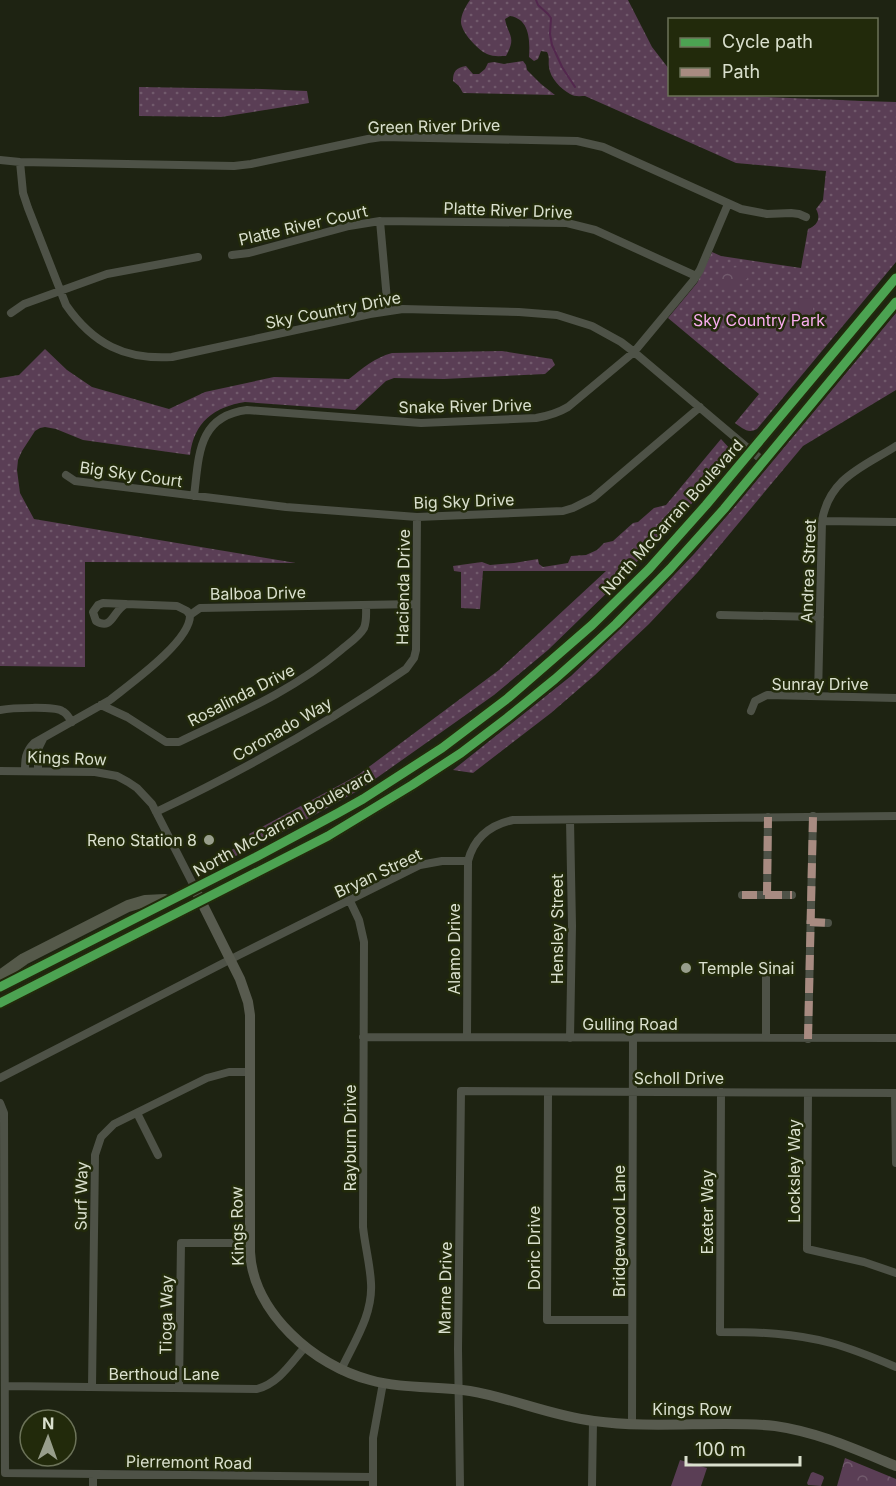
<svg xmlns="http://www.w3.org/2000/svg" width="896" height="1486" font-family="Inter,sans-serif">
  <defs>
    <pattern id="grass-dots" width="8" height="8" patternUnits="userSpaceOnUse" patternTransform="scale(1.5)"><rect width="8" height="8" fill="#5a3e55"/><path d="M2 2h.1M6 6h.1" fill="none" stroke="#715a6c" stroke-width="1.8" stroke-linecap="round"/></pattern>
    <pattern id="park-crowns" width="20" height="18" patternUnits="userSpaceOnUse" patternTransform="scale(1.5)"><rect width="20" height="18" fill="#5a3e55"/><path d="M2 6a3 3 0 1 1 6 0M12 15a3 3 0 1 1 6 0" fill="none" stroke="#715a6c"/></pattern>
  </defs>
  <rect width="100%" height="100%" fill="#1e2312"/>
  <path fill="url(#grass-dots)" d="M 470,0 L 628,0 L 652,47 L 669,69 L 670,94 C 745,95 820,100 896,102 L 896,262 L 757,429 C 748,434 742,428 735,423 L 759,394 L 668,318 L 697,283 L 712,252 L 721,256 L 801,268 L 808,229 C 818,225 821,218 816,209 L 823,200 L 826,171 L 736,163 L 585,96 C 581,96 574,97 570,94 C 561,89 550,78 549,67 C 548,61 550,58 547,52 L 541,51 L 538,59 L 534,61 L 529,57 C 530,41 530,19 510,16 L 505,19 C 508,36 517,36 506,56 C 500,56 493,57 487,54 C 478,50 461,32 461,22 C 461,14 466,6 470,0 Z
    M 523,61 L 526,65 L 527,70 L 541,84 L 555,95 L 463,93 L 459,86 L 453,81 C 453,71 456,68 466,66 L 473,74 L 479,74 L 485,69 L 488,63 L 494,62 L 504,64 Z
    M 139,87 L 262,89 L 307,91 L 309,103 L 221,117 L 139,116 Z
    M 896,313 L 896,390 L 803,446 L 697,573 L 649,624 L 595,675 L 551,713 L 473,773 L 453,770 L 571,676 L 655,595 L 694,554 L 732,510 Z
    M 45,349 L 67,370 L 92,387 L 169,409 L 205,392 L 274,377 L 349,379 C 363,368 374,358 392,353 L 502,351 L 552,359 L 555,365 L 545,374 L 444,379 L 394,378 L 386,381 L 355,410 L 245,402 C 214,407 194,422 190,455 L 83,440 L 56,429 L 45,427 L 40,428 L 35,431 L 22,451 L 18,460 L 17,470 L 20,493 L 34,519 L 296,563 L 85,562 L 85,667 L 0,666 L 0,378 L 19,375 Z
    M 721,439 L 731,450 L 731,459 L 697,498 L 616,584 L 548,650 L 494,695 L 361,789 L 311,817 L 207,871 L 198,866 L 252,840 L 249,834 L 358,775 L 499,670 L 606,571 L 483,571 L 480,609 L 461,608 L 461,572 L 454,571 L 453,566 L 482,562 L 490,565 L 514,563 L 538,559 L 539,564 L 543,567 L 568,563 L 571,556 L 586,555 L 597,550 L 604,543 L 613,541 L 633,523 L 638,522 L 654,508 L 666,505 Z"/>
  <path fill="url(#park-crowns)" d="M 743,267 L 747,269 L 749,272 L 747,279 L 736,284 L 731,287 L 728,288 L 717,282 C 716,276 721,271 726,268 Z
    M 845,1458 L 896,1479 L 896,1486 L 837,1486 Z
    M 813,1472 L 823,1476 L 824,1478 L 821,1486 L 808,1485 L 807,1483 L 811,1473 Z"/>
  <path fill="#5a3e55" d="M 799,298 L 813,299 L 813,323 L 798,323 Z
    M 680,1460 L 707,1468 L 701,1486 L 671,1486 Z"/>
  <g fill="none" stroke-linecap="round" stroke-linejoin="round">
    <path stroke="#53284e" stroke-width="2" d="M 536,0 L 538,5 L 548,14 L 551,18 L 550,34 L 552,45 L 562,67 L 575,87"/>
    <path stroke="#4e5247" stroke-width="8" d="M 0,160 L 20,162 L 234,166 L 251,164 L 368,139 L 382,137 L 577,141 L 603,147 L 741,209 L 767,214 L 791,213 L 799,214 L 806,217
      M 20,162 L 23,193 L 28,208 L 66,305 C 93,344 125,360 172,357 L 370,314 L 403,309 L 519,312 L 557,315 L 592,326 L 621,342 L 634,352 L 763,461
      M 380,221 L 388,311
      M 232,255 L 249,253 L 349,226 L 380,221 L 567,223 L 595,230 L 696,276
      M 11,313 L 24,304 L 107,274 L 198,257
      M 66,475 L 75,481 L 83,482 L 286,507 L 417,517 L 563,511 L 573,508 L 593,498 L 700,407
      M 194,496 C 199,457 197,416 247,410 L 421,423 L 536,418 C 548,416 558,413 568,407 L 634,352 L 693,281 L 700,270 L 728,204
      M 822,521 L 896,522
      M 103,603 L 126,604 C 112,611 113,631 96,621 L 93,612 L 98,605 Z
      M 126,604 L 177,606 L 187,611 L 190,615
      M 720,615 L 820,617
      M 818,696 L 822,521 C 829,478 863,467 896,446
      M 101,705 L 127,717 L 166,742 L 179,742 C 235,715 293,691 341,650 C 348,644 359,637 364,628 C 367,620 366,613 366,605
      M 0,710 C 11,708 54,706 62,711 C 67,713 69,718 72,722
      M 751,711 L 755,701 L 767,695 L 896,698
      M 0,771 L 95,772 L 117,776 L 128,782 L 137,788 L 152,804 L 195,888
      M 25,771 C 25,760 25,752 34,743 L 110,700 C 130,684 191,641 190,615 L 200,608 L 416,604
      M 38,771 L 38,749 L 43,739
      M 156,812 C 242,771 327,724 406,669 L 414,658 L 416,650 L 417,517
      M 742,895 L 767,895 L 768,817
      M 767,895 L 792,895
      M 810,922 L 828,923
      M 363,1037 L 896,1038
      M 467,1037 L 468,861 C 474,838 490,825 513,820 L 896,816
      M 570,1038 L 572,926 L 570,820
      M 766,1038 L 766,969
      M 808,1039 L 813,816
      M 0,1078 L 239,955 L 420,865 L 442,861 L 468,861
      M 548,1092 L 547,1320 L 632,1320
      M 721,1092 L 720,1332 C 758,1332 794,1333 831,1343 C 853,1349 875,1358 896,1367
      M 808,1093 L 807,1249 L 864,1262 L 896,1273
      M 895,1093 L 896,1163
      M 0,1103 L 4,1113 L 5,1473 L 373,1477
      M 137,1113 L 158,1155
      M 341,1370 C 354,1342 373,1315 371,1283 C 370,1264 365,1246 363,1227 L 364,942 L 359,920 L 350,901
      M 6,1386 L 257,1389 C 279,1383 291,1363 305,1347
      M 92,1387 L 95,1155 L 101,1137 L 114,1124 L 207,1078 L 229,1072 L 251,1072
      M 179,1388 L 181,1243 L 250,1243
      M 632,1424 L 633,1038
      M 93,1486 L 93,1474
      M 373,1486 L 373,1438 L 383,1383
      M 460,1486 L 458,1349 L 461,1091 L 896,1093
      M 592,1486 L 593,1421"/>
    <path stroke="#585b4f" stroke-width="10" d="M 197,893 L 240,979 L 248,1002 L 250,1015 L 250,1252 C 253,1313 315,1366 370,1380 C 402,1389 437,1386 470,1391 C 512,1398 551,1416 594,1421 C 637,1427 682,1424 725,1424 C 742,1424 759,1424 775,1426 C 818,1432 857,1450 896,1466"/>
    <path stroke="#55594a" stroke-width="12" d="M 0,976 L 24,959 L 128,906 L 145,901 L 165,900
      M 0,987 L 256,857 L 338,813 L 363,799 L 442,748 L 508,698 L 592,625 L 649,569 L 706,505 L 896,278
      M 0,1003 L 328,836 L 412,785 L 461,753 L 507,718 L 555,679 L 591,647 L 616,624 L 670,569 L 724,509 L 896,302"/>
    <path stroke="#a88b81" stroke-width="8" stroke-dasharray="15 8" stroke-linecap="butt" d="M 742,895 L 767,895 L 768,817
      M 767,895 L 792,895
      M 810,922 L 828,923
      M 808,1039 L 813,816"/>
    <g stroke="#222a0b" stroke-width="13">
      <path id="cycleway" d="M 0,987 L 256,857 L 338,813 L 363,799 L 442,748 L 508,698 L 592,625 L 649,569 L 706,505 L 896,278
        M 0,1003 L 328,836 L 412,785 L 461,753 L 507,718 L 555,679 L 591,647 L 616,624 L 670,569 L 724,509 L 896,302"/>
    </g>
    <use href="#cycleway" stroke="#4ca352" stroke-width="9"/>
  </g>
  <g fill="#989e8c" stroke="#222a0b" stroke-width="2">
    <circle cx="209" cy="840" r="6"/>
    <circle cx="686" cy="968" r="6"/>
  </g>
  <g text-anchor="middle" stroke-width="5" stroke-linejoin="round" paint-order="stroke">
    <g font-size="16" fill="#dae0ce" stroke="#222a0b">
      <text transform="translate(434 126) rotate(-1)" y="6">Green River Drive</text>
      <text transform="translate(508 210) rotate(2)" y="6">Platte River Drive</text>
      <text transform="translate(303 225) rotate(-13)" y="6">Platte River Court</text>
      <text transform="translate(333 310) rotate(-11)" y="6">Sky Country Drive</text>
      <text transform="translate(465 406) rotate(-1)" y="6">Snake River Drive</text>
      <text transform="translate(131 474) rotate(8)" y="6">Big Sky Court</text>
      <text transform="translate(464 501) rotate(-2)" y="6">Big Sky Drive</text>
      <text transform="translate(672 517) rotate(-48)" y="6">North McCarran Boulevard</text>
      <text transform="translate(808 571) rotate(-88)" y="6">Andrea Street</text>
      <text transform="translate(403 587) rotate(-89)" y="6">Hacienda Drive</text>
      <text transform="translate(258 593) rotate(-1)" y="6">Balboa Drive</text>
      <text x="820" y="690">Sunray Drive</text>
      <text transform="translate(241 695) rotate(-27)" y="6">Rosalinda Drive</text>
      <text transform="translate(282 729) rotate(-30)" y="6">Coronado Way</text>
      <text transform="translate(67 758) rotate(2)" y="6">Kings Row</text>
      <text transform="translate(283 823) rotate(-29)" y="6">North McCarran Boulevard</text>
      <text transform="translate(378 873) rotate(-25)" y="6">Bryan Street</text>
      <text transform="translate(557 929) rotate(-90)" y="6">Hensley Street</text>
      <text transform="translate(454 949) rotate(-90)" y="6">Alamo Drive</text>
      <text x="630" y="1030">Gulling Road</text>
      <text x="679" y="1084">Scholl Drive</text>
      <text transform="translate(350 1138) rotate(-90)" y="6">Rayburn Drive</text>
      <text transform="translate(794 1171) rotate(-90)" y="6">Locksley Way</text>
      <text transform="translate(81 1196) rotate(-89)" y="6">Surf Way</text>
      <text transform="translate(707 1212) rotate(-90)" y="6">Exeter Way</text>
      <text transform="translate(237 1226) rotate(-91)" y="6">Kings Row</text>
      <text transform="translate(619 1231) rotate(-90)" y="6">Bridgewood Lane</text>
      <text transform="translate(534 1248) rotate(-90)" y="6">Doric Drive</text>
      <text transform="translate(445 1288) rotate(-89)" y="6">Marne Drive</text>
      <text transform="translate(166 1315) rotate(-89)" y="6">Tioga Way</text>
      <text x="164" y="1380">Berthoud Lane</text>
      <text x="692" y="1415">Kings Row</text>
      <text transform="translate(189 1462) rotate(1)" y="6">Pierremont Road</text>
    </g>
    <g font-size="16" fill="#f9acef" stroke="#222a0b">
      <text x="759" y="326">Sky Country Park</text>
    </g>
    <g font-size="16" fill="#dae0ce" stroke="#222a0b" text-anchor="end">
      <text x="197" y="846">Reno Station 8</text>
      <text x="698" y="974" text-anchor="start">Temple Sinai</text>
    </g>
  </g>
  <rect x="668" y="18" width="210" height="78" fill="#222a0b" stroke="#6c7359" stroke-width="1.5"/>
  <rect x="680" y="38" width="30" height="9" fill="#4ca352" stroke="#6c7359" stroke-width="1.5"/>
  <text x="722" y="48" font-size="18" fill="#dae0ce">Cycle path</text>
  <rect x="680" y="68" width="30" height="9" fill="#a88b81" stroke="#6c7359" stroke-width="1.5"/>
  <text x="722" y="78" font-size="18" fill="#dae0ce">Path</text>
  <g transform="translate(48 1438) rotate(1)"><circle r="28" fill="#222a0b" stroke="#6c7359" stroke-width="1.5"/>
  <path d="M0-4.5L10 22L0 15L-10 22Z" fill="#989e8c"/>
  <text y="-9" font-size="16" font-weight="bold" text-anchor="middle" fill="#dae0ce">N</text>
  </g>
  <path d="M686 1456v9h114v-9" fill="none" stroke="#dae0ce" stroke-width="3"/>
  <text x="695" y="1456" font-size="18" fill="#dae0ce" stroke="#222a0b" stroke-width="4.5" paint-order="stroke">100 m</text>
</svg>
